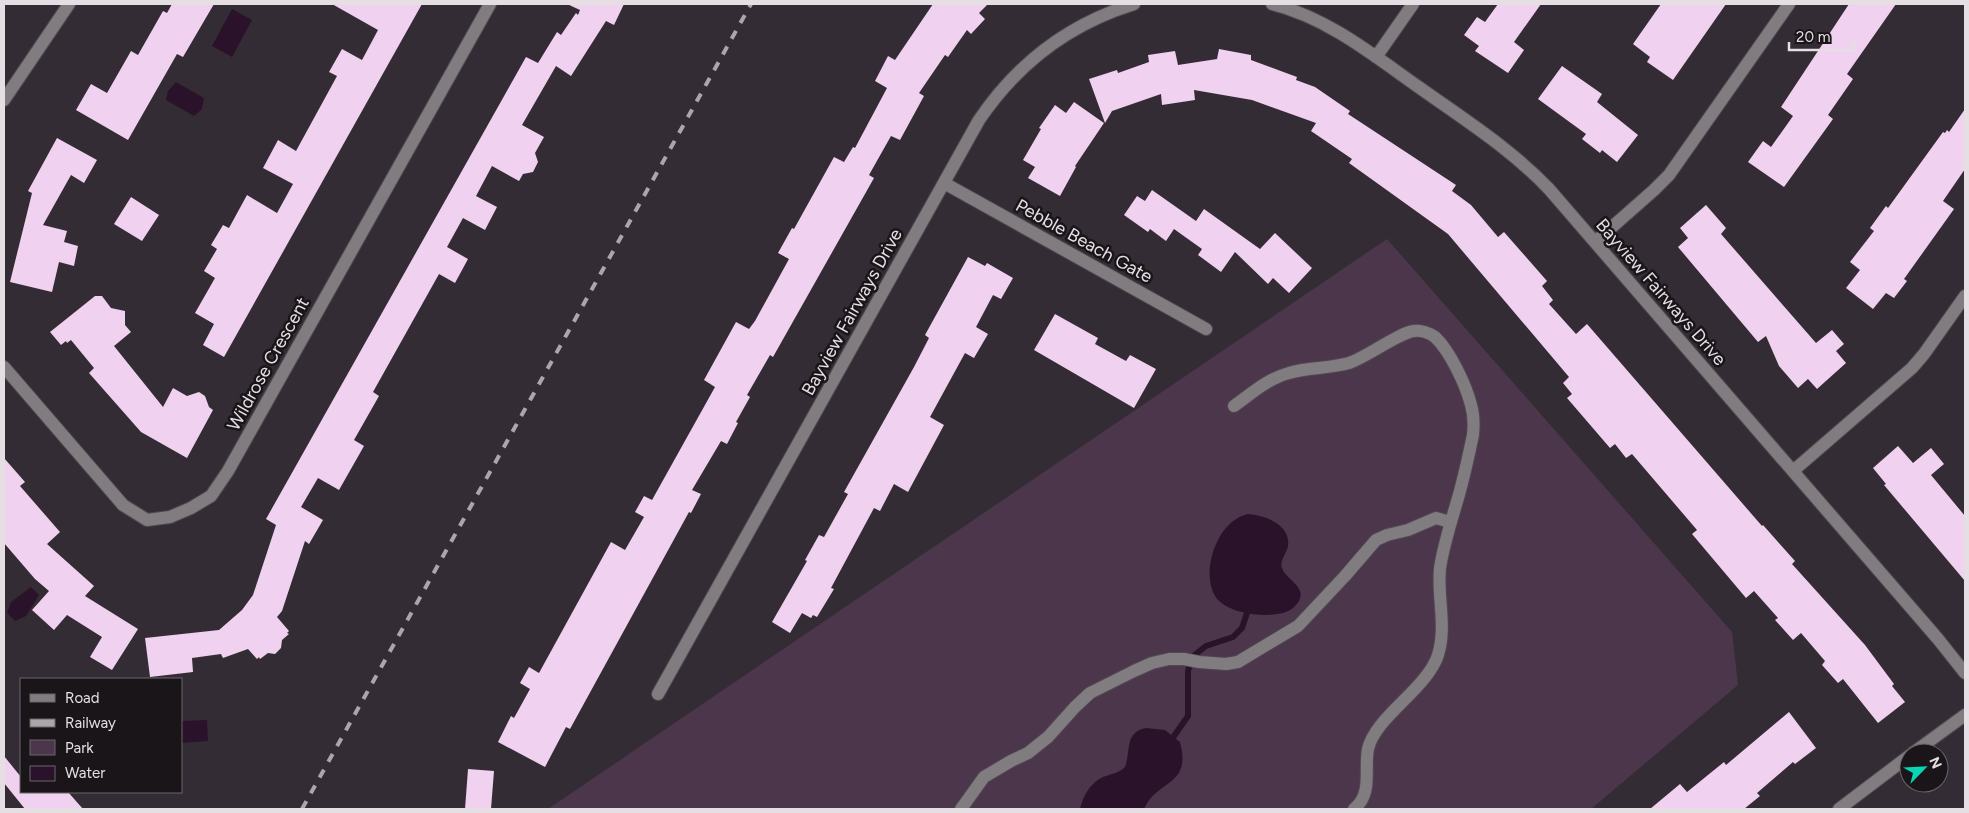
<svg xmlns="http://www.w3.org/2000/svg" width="1969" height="813" font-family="Figtree,sans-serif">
  <rect width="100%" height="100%" fill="#342c34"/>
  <path fill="#4c364c" d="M 1387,239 L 1732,632 L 1738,685 L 1591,809 L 548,809 Z"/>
  <path fill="#2a132a" d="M 232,9 L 252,20 L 232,57 L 212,46 Z
    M 176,82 L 204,98 L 202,109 L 194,116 L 166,100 L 168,91 Z
    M 1248,514 C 1265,515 1291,525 1288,546 C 1287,553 1279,561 1282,568 C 1286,581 1312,588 1295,606 C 1288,614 1277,614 1267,615 C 1251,615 1224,611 1215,596 C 1200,570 1218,520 1248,514 Z
    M 31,587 L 39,595 L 26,616 L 15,621 L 7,613 L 11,602 Z
    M 207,720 L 208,741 L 181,743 L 181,721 Z
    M 1146,728 L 1165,730 L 1180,742 C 1192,787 1157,779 1144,809 L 1080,809 C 1083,796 1090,783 1103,777 C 1111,774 1119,773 1125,767 C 1131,752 1124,732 1146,728 Z"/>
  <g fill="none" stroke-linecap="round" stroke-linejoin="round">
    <path stroke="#2a132a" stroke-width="6" d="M 1174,736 L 1188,716 L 1188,671 L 1192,657 L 1206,646 L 1233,637 L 1242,628 L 1247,613"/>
  </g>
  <path fill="#f0d1ef" d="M 172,4 L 214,4 L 183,57 L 177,54 L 128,140 L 76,110 L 91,84 L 107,93 L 131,51 L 138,55 L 163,11 L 167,13 Z
    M 332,4 L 422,4 L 224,357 L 203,345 L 214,324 L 195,313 L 215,278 L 204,271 L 217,249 L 211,245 L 223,225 L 229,228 L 247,195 L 277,213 L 293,184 L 263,168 L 278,140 L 296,151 L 337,76 L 329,72 L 342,49 L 362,60 L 378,30 Z
    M 567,4 L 624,4 L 614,25 L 606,21 L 571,76 L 556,66 L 522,125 L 544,137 L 535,153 L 538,162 L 533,172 L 523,174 L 519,181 L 492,166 L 476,196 L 497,207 L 485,230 L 463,218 L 447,247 L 468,259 L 455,283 L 439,274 L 373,392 L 379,396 L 354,440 L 364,446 L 339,490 L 318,478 L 301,507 L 323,520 L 309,544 L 305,541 L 282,611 L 277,617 L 289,631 L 287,633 L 289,634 L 282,640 L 281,648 L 275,654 L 268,653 L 260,659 L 259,657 L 257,659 L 248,649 L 223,658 L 221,654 L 192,658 L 193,672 L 150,677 L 145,638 L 219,630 L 242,610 L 253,595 L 276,525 L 266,519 L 526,57 L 538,63 L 557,32 L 561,35 L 576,13 L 578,15 L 580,10 Z
    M 933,4 L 988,4 L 979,13 L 985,19 L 971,34 L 967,30 L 948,57 L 945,55 L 919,93 L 924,96 L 900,140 L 891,136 L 869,175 L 874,178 L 773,357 L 770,355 L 747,395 L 750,397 L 736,422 L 738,423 L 727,444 L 721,441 L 692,490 L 701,494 L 691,513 L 689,512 L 570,729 L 566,727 L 545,767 L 498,742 L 511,716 L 514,718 L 530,689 L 520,683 L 529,667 L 539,673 L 611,542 L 625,550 L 644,517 L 635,512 L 644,496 L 652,500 L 715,387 L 704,380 L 736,322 L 749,329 L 755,321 L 789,259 L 778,253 L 792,228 L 794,229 L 834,157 L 844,162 L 853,147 L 855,148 L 887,88 L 875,81 L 888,56 L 895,60 Z
    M 1498,4 L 1541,4 L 1514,42 L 1524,50 L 1508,73 L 1475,51 L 1479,46 L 1464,35 L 1477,17 L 1485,22 Z
    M 1661,4 L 1726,4 L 1673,80 L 1647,62 L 1650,57 L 1633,44 Z
    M 1849,4 L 1896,4 L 1847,74 L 1853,79 L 1828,115 L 1833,119 L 1784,187 L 1748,162 L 1763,141 L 1771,147 L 1793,116 L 1781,107 Z
    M 1219,49 L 1251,55 L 1251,60 L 1297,77 L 1296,80 L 1315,87 L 1350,111 L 1348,114 L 1456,185 L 1452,191 L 1471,205 L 1498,237 L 1504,232 L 1547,281 L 1542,286 L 1553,300 L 1549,304 L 1576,334 L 1587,324 L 1762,526 L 1763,525 L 1795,561 L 1792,564 L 1865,645 L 1894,684 L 1892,686 L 1905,702 L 1878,723 L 1843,679 L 1838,683 L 1822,665 L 1825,661 L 1801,633 L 1793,640 L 1775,620 L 1778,618 L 1754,591 L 1746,598 L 1692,534 L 1697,530 L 1632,454 L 1626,458 L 1615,444 L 1610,448 L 1567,398 L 1572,394 L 1563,383 L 1569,377 L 1448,234 L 1349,163 L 1352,159 L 1311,131 L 1316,123 L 1252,100 L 1194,90 L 1195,100 L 1162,105 L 1161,94 L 1112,111 L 1105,123 L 1089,79 L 1117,70 L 1118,73 L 1149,62 L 1148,55 L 1175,51 L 1178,65 L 1217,59 Z
    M 1562,66 L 1602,94 L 1597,102 L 1638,135 L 1617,162 L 1602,150 L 1600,153 L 1582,139 L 1586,134 L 1538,99 Z
    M 1074,102 L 1104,123 L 1075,166 L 1076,167 L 1060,196 L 1028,178 L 1035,167 L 1023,160 L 1041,129 L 1039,128 L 1055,105 L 1066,113 Z
    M 1965,109 L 1965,169 L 1943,201 L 1954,209 L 1904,279 L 1907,281 L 1894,298 L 1886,293 L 1873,309 L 1846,288 L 1860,270 L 1850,262 L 1874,231 L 1870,228 L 1886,206 L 1888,208 L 1943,132 L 1945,133 L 1947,130 L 1949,132 Z
    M 57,138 L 97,160 L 84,183 L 71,175 L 43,225 L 67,231 L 64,242 L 78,246 L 74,266 L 59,262 L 52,292 L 10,282 L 32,193 L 28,191 Z
    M 1152,190 L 1196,221 L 1204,209 L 1260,249 L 1275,233 L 1312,268 L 1289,293 L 1273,278 L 1268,284 L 1235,252 L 1221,272 L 1198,255 L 1202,249 L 1174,229 L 1166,241 L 1150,229 L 1148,232 L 1124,215 L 1137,196 L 1145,201 Z
    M 131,197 L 159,215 L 142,241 L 114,224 Z
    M 1706,205 L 1726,228 L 1721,234 L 1816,343 L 1832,330 L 1844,344 L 1836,351 L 1846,363 L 1817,389 L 1808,379 L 1798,388 L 1779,366 L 1766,336 L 1758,342 L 1678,247 L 1688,238 L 1680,228 Z
    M 968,257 L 985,266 L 987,263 L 1013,278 L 1001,299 L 993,295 L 976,327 L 988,334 L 974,358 L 965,353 L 930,417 L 944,425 L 908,492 L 894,484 L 880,511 L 874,508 L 831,588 L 834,589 L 817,617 L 813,615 L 811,618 L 802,613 L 790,633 L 772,622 L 807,561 L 805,560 L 819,535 L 824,537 L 848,494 L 844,492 L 914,367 L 929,338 L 925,335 Z
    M 95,296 L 102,296 L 111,308 L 125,311 L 125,325 L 131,332 L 114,346 L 163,407 L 173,388 L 187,396 L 199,392 L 205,396 L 209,407 L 213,410 L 187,458 L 141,432 L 89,373 L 94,368 L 71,340 L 67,343 L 66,341 L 61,345 L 50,332 Z
    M 1055,314 L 1098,338 L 1095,344 L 1126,361 L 1130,355 L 1156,369 L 1134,408 L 1034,350 Z
    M 1898,446 L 1913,463 L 1931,448 L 1944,464 L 1931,475 L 1965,516 L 1965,581 L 1884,485 L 1886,484 L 1873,468 Z
    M 4,458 L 25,482 L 20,486 L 60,532 L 47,544 L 94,586 L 85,596 L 138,629 L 112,670 L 90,657 L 102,637 L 67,615 L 54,630 L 32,610 L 49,591 L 35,579 L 4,543 Z
    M 1789,712 L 1816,748 L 1795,764 L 1793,762 L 1757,793 L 1760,796 L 1744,809 L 1650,809 L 1680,784 L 1687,792 L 1724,762 L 1726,765 Z
    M 4,756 L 21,777 L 21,792 L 68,792 L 83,809 L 25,809 L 4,783 Z
    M 468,769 L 494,771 L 491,809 L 465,809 Z"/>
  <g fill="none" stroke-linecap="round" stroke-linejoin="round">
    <g stroke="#504950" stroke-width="14">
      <path id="minor" d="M 1272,4 C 1328,18 1373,55 1420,88 C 1465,120 1511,149 1549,189 L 1938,639 L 1965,673
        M 1376,57 L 1413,4
        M 4,100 L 69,4
        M 944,183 L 1206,329
        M 1595,242 L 1654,190 L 1669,175 L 1789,4
        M 4,367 L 123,505 L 147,520 L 170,517 L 191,508 L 211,496 L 228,471 L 490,4
        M 1234,406 C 1251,394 1267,379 1289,373 C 1308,367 1328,369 1349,363 C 1367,357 1400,332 1414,331 C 1421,330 1430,333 1435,337 C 1450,351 1466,385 1471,405 C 1474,415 1474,425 1473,435 C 1469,454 1465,472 1460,491 C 1453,516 1444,542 1440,568 C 1437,597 1447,626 1438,655 C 1427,689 1375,717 1368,749 C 1364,770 1373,794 1354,809
        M 1793,471 L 1912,368 L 1924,354 L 1965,296
        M 658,694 L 979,120 C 1017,64 1069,24 1134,4
        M 1913,753 L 1965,715
        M 961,809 L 984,777 L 1011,761 L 1028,753 L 1048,737 L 1075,707 L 1090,693 L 1134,671 L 1152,663 L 1169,659 L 1184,659 L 1199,662 L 1226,664 L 1238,662 L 1298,626 L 1345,576 L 1376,540 L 1387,535 L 1408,530 L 1436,518 L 1450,522
        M 1839,809 L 1909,756"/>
    </g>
    <use href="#minor" stroke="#807c80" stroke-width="12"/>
    <path stroke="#aca5ab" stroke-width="4" stroke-dasharray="9 9" stroke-linecap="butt" d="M 302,809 L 751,4"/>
  </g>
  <g text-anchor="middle" stroke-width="5" stroke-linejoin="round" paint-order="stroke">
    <g font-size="18" fill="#e5dfe4" stroke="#191519">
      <text transform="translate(1084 241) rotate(29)" y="6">Pebble Beach Gate</text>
      <text transform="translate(1661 292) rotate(49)" y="6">Bayview Fairways Drive</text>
      <text transform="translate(852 312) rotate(-61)" y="6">Bayview Fairways Drive</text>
      <text transform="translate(268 364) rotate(-61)" y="6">Wildrose Crescent</text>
    </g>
  </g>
  <rect width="1969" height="813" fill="none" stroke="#e5dfe4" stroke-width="10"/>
  <rect x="20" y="678" width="162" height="115" fill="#191519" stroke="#6b666a"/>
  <rect x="30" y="694" width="25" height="8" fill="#807c80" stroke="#6b666a"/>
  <text x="65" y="703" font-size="15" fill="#e5dfe4">Road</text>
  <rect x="30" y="719" width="25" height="8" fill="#aca5ab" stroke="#6b666a"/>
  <text x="65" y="728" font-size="15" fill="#e5dfe4">Railway</text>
  <rect x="30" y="740" width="25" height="15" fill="#4c364c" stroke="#6b666a"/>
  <text x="65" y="753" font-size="15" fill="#e5dfe4">Park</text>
  <rect x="30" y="766" width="25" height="15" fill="#2a132a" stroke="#6b666a"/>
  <text x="65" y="778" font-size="15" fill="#e5dfe4">Water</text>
  <g transform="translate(1924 768) rotate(66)"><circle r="24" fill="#191519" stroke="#6b666a"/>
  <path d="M0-4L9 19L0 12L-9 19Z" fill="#09d5b5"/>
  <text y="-8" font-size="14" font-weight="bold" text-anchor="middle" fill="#e5dfe4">N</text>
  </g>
  <path d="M1789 42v8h65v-8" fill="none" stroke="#e5dfe4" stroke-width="2.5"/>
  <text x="1796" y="42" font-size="15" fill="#e5dfe4" stroke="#191519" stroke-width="4" paint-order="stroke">20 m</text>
</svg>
